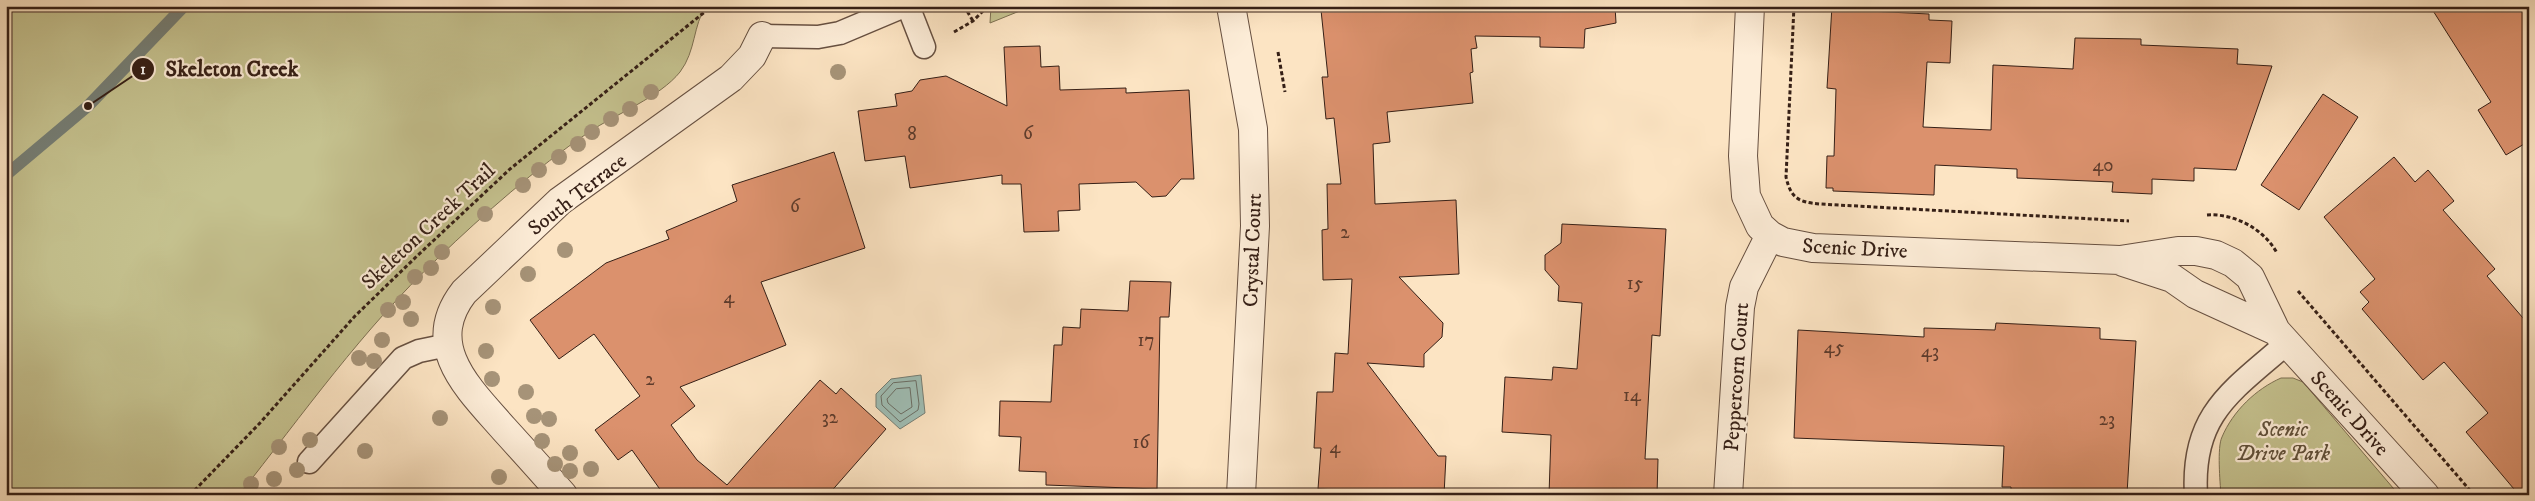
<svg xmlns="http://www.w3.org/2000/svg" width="2535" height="501" font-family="'IM FELL DW Pica',serif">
  <rect width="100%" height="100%" fill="#fce4c3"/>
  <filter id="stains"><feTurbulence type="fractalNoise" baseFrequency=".004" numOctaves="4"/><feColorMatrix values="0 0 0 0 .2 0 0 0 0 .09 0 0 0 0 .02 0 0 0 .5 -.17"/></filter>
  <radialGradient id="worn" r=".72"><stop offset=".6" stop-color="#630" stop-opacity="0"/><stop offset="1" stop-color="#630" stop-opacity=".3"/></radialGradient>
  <path fill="#c5c28f" stroke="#7d7052" d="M 6,6 L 706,6 C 693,25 696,51 680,72 C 660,97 616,114 589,132 C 535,169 485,213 438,258 C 363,329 303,414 239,495 L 6,495 Z
    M 991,6 L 1032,6 L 990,23 Z
    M 2281,378 L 2293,378 L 2303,382 L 2399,495 L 2221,495 C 2220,482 2217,447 2222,437 C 2233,411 2256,389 2281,378 Z"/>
  <path fill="#9fbeb5" stroke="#757e75" d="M 921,375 L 925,413 L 900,429 L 876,407 L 876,394 L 891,379 Z"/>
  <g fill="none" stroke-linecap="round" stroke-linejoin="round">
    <path stroke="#6a6e66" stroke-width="1" d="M 916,381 L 919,404 L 918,410 L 900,422 L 882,405 L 881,396 L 893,383 Z
      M 910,388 L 912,407 L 901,414 L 888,403 L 887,399 L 896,389 Z"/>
    <path stroke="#757e75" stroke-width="12" d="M 6,175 L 88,106 L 184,6"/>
  </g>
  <path fill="#db916d" stroke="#351f16" d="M 1354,6 L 1615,6 L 1616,23 L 1585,29 L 1584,48 L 1540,47 L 1540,37 L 1475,36 L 1477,48 L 1471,49 L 1473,72 L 1470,73 L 1473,103 L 1387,112 L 1390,142 L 1373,144 L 1375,204 L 1456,200 L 1459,274 L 1399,277 L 1443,323 L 1442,337 L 1424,354 L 1424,367 L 1367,363 L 1438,456 L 1446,456 L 1444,495 L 1318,489 L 1321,448 L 1314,448 L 1317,392 L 1333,392 L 1335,353 L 1348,354 L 1352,279 L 1323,280 L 1322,230 L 1328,229 L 1327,184 L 1341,184 L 1334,118 L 1326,119 L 1322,77 L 1328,77 L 1321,10 Z
    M 1832,6 L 1868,6 L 1868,11 L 1929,14 L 1929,20 L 1952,21 L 1950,63 L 1927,62 L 1923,127 L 1991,130 L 1993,65 L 2073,69 L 2075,38 L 2141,39 L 2141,45 L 2238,49 L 2237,64 L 2272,66 L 2236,170 L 2194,168 L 2194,181 L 2152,179 L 2152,194 L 2112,192 L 2113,182 L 2017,178 L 2017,169 L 1935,165 L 1934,195 L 1833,191 L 1833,188 L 1826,188 L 1827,156 L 1834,156 L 1836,89 L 1827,88 Z
    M 2430,6 L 2529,6 L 2529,141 L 2506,155 L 2478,110 L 2491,102 Z
    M 1040,46 L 1041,67 L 1059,66 L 1060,90 L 1126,88 L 1126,93 L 1189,90 L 1194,179 L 1181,179 L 1166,196 L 1152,197 L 1136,182 L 1079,184 L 1080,210 L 1058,211 L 1059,231 L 1024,232 L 1021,184 L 1002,184 L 1002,175 L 910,188 L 905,156 L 865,161 L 858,111 L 897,106 L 895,94 L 912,91 L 920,80 L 946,76 L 1007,106 L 1004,47 Z
    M 2323,94 L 2358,117 L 2299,210 L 2261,185 Z
    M 834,152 L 865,248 L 761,282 L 786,345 L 680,387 L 695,406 L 671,425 L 697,460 L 727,485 L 820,380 L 836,394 L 841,388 L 886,429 L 828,495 L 664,495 L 632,450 L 618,460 L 595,430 L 640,396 L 594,334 L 559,359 L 530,320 L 606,263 L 669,239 L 666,231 L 737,201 L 732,185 Z
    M 2394,157 L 2415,182 L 2428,170 L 2454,201 L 2443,210 L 2495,269 L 2487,276 L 2529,325 L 2529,495 L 2519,495 L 2466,432 L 2488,413 L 2444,362 L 2423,380 L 2362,309 L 2369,302 L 2360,292 L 2375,279 L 2324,217 Z
    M 1562,224 L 1666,229 L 1660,336 L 1652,335 L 1645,459 L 1658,459 L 1657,495 L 1549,495 L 1551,435 L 1502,432 L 1505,377 L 1552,380 L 1553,367 L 1577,369 L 1582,303 L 1558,301 L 1559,286 L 1545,270 L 1545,255 L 1561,243 Z
    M 1130,281 L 1171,282 L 1169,317 L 1160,317 L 1157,489 L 1046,485 L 1046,472 L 1019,471 L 1021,437 L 999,436 L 1000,401 L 1051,402 L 1054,345 L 1062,345 L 1063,327 L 1080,328 L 1081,309 L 1128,311 Z
    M 1996,323 L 2100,328 L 2100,339 L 2136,341 L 2127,494 L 2011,495 L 2011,487 L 2002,487 L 2004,446 L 1794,438 L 1798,330 L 1924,337 L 1924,328 L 1995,330 Z"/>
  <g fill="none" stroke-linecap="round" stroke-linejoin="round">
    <g stroke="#675041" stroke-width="25">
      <path id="lane" d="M 908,6 L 924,47
        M 762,36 L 818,37 L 840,33 L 904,6
        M 309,462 L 403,358 L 419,351 L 448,345
        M 2196,495 C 2191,414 2232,391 2287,343"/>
    </g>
    <g stroke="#675041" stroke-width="30">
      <path id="street" d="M 1231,6 L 1253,129 L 1255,226 L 1241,495
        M 1750,6 L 1743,156 L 1746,196 L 1760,226 L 1770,235 L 1783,242 L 1813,248 L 2120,260 L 2178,251 L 2196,251 L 2216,255 L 2233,263 L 2250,277 L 2276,331 L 2425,495
        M 2123,262 L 2172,278 L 2195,294 L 2276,331
        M 563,495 C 544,473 524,451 504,429 C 469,389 422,346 464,292 L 560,201 L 731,78 L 752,56 L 762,36
        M 1728,495 L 1740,307 L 1744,287 L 1770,235"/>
    </g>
    <path stroke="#351f16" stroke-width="3" stroke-dasharray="4 2.5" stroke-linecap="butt" d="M 964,6 L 973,21
      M 1794,6 L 1786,177 C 1791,199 1799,202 1820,204 L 2129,221
      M 954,32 L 973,21 L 988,6
      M 1278,52 L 1285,92
      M 2207,215 C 2234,213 2264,229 2277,253
      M 2298,291 L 2474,495
      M 190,495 L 259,424 L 355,316 L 417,256 L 510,169 L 712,6"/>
    <use href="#lane" stroke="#fdedd8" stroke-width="22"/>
    <use href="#street" stroke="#fdedd8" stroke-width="28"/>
  </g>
  <g fill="#a69378">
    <circle cx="838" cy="72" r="8"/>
    <circle cx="651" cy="92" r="8"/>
    <circle cx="630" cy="109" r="8"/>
    <circle cx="611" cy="119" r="8"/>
    <circle cx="592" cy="132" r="8"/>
    <circle cx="578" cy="144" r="8"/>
    <circle cx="559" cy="157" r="8"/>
    <circle cx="539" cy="170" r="8"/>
    <circle cx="523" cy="185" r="8"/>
    <circle cx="485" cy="214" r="8"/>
    <circle cx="565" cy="250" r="8"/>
    <circle cx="442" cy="252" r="8"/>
    <circle cx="431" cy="268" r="8"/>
    <circle cx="528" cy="274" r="8"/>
    <circle cx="415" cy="277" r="8"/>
    <circle cx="403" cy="302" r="8"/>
    <circle cx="493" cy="307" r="8"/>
    <circle cx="388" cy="310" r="8"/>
    <circle cx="411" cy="319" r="8"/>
    <circle cx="382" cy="340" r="8"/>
    <circle cx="486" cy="351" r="8"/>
    <circle cx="359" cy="358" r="8"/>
    <circle cx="374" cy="361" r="8"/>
    <circle cx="492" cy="379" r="8"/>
    <circle cx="526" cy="392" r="8"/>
    <circle cx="534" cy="416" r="8"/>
    <circle cx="440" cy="418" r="8"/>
    <circle cx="549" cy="419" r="8"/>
    <circle cx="310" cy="440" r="8"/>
    <circle cx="542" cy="441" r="8"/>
    <circle cx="279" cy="447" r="8"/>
    <circle cx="365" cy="451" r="8"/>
    <circle cx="570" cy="453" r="8"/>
    <circle cx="555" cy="464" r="8"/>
    <circle cx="591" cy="469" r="8"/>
    <circle cx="297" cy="470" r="8"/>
    <circle cx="570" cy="471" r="8"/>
    <circle cx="499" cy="477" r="8"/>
    <circle cx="274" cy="479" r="8"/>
    <circle cx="251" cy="484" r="8"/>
  </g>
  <g text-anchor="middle" stroke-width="4.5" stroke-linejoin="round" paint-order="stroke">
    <g font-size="19" fill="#5e3c2c">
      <text x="1028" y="139">6</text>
      <text x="912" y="140">8</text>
      <text x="2103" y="171">40</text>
      <text x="795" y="212">6</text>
      <text x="1345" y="238">2</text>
      <text x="1635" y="289">15</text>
      <text x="729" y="303">4</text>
      <text x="1146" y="346">17</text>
      <text x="1834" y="353">45</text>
      <text x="1930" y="357">43</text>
      <text x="650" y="385">2</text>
      <text x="1632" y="401">14</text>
      <text x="830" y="423">32</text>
      <text x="2107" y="425">23</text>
      <text x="1141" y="448">16</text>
      <text x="1335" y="453">4</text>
    </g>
    <g font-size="21" fill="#351f16" stroke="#fdedd8">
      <text transform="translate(577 194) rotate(-38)" y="7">South Terrace</text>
      <text transform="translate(428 226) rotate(-43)" y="7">Skeleton Creek Trail</text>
      <text transform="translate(1855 248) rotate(3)" y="7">Scenic Drive</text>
      <text transform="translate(1252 250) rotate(-88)" y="7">Crystal Court</text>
      <text transform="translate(1736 377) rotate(-86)" y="7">Peppercorn Court</text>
      <text transform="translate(2350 413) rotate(48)" y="7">Scenic Drive</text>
    </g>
    <g font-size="21" font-style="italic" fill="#60503a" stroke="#fdedd8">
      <text x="2283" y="436">Scenic<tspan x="2283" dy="24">Drive Park</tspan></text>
    </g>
  </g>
  <path fill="none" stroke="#351f16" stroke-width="2" d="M88 106L143 69"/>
  <g fill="#351f16" stroke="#fdedd8" stroke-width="2">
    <circle cx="88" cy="106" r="5"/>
    <circle cx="143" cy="69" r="12"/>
  </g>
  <g font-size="15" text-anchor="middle" font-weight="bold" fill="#fff">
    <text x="143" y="74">1</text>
  </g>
  <g font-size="22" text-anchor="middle" font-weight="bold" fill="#351f16" stroke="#fdedd8" stroke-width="4.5" stroke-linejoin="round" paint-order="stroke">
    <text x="232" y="76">Skeleton Creek</text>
  </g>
  <rect width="2535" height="501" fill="none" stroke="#fce4c3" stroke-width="25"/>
  <rect x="8" y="8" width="2520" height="486" fill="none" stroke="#351f16" stroke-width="2.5"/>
  <rect x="12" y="12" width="2510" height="476" fill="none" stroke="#351f16"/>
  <rect width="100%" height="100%" filter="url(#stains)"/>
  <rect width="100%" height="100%" fill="url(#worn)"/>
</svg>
